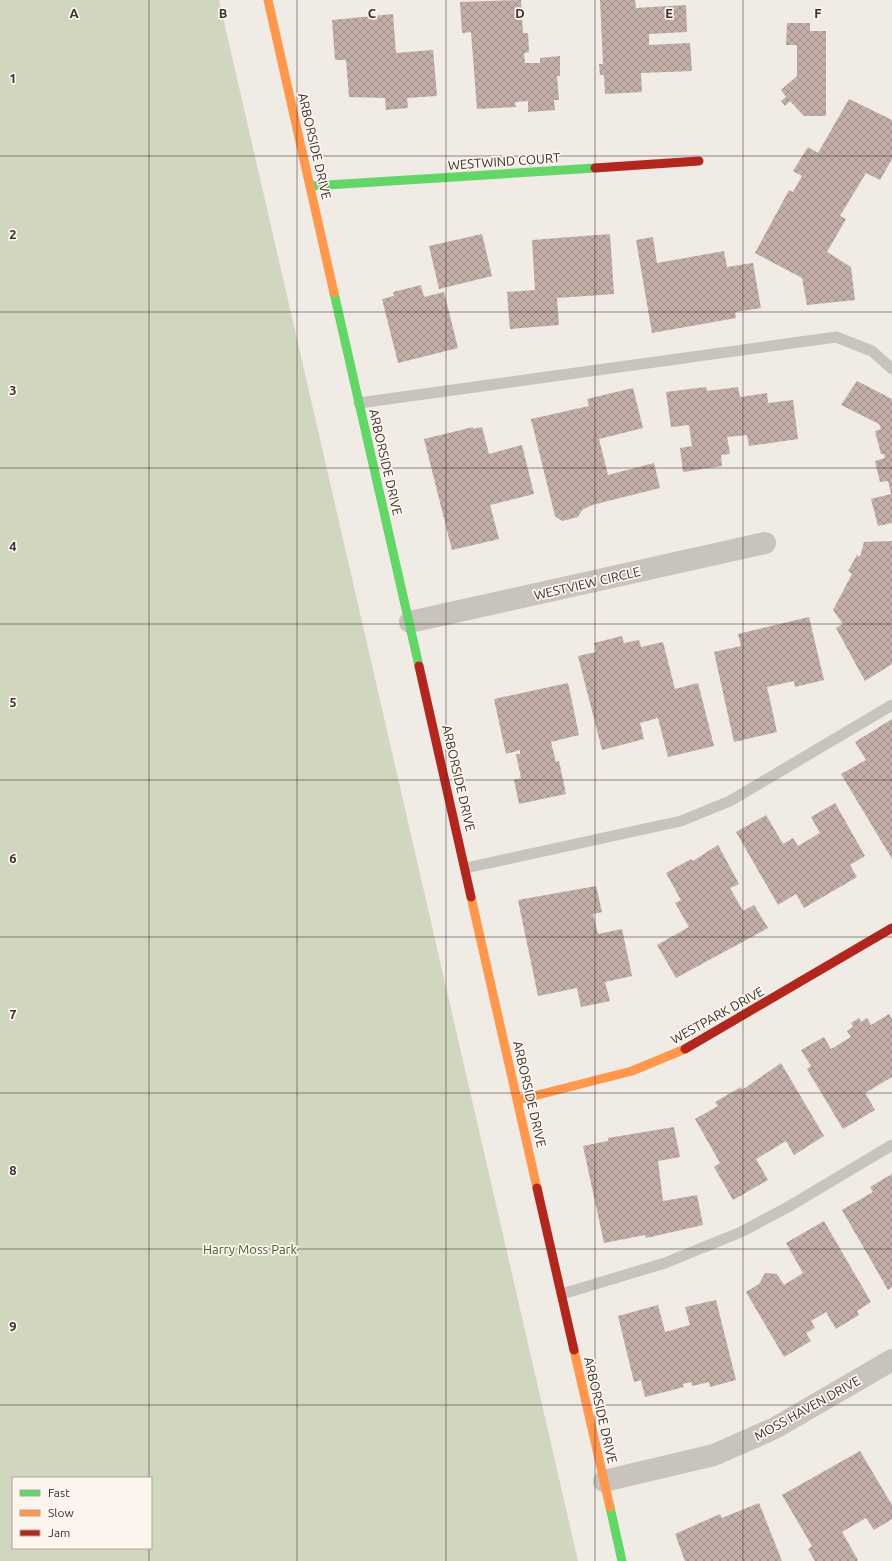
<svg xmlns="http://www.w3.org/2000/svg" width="892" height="1561" font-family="Ubuntu,sans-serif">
  <defs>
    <pattern id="building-cross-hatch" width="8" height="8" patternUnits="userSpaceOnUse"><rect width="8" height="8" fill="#c3afa7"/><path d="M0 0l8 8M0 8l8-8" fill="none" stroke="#a08f88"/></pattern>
  </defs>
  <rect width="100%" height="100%" fill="#f0ebe5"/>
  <path fill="#d1d6bf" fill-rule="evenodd" d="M 0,0 L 219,0 L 578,1561 L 0,1561 ZM 13,1478 L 151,1478 L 151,1548 L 13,1548 Z"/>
  <path fill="url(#building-cross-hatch)" d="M 521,0 L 523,33 L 528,33 L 529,52 L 524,53 L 525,63 L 540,63 L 540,58 L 560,56 L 560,76 L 557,76 L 559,100 L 554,100 L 555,110 L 528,112 L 528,101 L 515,102 L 516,107 L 477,109 L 471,32 L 462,33 L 460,2 Z
    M 600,0 L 635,0 L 636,8 L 686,5 L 687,32 L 649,34 L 649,45 L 690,43 L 692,71 L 641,73 L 642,92 L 605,94 L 604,75 L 600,75 L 599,64 L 603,64 Z
    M 393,14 L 396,53 L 433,50 L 437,96 L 407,98 L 408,108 L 386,110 L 385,98 L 349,97 L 346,60 L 335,60 L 332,20 Z
    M 787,23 L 810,23 L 810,31 L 826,31 L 826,116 L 804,116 L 790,101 L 785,106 L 781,101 L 786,97 L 781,90 L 797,76 L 797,45 L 786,45 Z
    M 849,99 L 892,120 L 892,159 L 880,180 L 866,173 L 840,216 L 846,219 L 827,252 L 851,267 L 855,300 L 807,305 L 802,278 L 755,253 L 789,190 L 793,192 L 802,176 L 793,171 L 808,147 L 818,153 Z
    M 482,234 L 492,276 L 439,289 L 429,246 Z
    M 610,234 L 614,294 L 557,298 L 559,325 L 510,329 L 507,292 L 535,290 L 532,240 Z
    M 653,237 L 657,263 L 724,251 L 727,267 L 753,263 L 761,308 L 735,312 L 736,318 L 652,333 L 636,240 Z
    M 421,285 L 424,297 L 444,292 L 458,348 L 398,363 L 382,299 L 394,296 L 393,292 Z
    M 857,381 L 892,399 L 892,523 L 878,526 L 871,499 L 891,494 L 888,481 L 880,482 L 875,461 L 885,458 L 884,454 L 881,454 L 875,431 L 881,429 L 879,424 L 841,405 Z
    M 706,387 L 707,391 L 738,387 L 740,397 L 767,393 L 768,403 L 793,400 L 798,439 L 749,446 L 747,435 L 727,437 L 730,454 L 721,455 L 722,466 L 683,472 L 680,448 L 692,446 L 689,425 L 671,427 L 666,392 Z
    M 633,388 L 643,428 L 599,439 L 608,475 L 654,463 L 660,488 L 592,505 L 582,510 L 578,517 L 562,521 L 555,516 L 531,419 L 589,406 L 587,399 Z
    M 473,427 L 473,429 L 482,427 L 489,454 L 522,445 L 534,494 L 490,505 L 499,539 L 452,550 L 424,439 Z
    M 892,541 L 892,664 L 865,681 L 836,628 L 843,624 L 833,610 L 852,574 L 848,571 L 857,555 L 860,557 L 864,542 Z
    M 809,617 L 824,680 L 795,687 L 794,681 L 767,687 L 777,732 L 734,742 L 714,652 L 741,646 L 738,634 Z
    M 622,636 L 624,643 L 639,640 L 641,647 L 663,642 L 675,689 L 698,683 L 714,746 L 668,757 L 658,718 L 640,723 L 644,739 L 602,750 L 578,656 L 596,652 L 594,643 Z
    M 568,683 L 579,735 L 551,742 L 556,762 L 559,761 L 566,794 L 519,804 L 514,780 L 521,778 L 516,754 L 520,754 L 520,750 L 506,754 L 494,699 Z
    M 892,719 L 892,859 L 841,774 L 866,760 L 855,742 Z
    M 835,803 L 865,856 L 850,865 L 857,877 L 804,908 L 796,894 L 778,905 L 736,832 L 766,815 L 783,844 L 793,838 L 798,846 L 820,833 L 811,817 Z
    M 718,845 L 739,884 L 730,888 L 743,911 L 754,905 L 768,928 L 676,978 L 657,945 L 689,927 L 675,903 L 681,900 L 666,873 L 691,859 L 693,861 Z
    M 596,886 L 602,912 L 593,914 L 598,934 L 622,929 L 632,976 L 605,982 L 610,1001 L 581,1007 L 577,988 L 538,996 L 518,900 Z
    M 889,1014 L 892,1019 L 892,1077 L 865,1093 L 875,1110 L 843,1129 L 807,1069 L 811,1066 L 801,1050 L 824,1037 L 831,1049 L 851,1037 L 847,1031 L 853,1027 L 851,1023 L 859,1018 L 861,1022 L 867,1018 L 871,1025 Z
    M 781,1063 L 824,1136 L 794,1155 L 786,1141 L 756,1159 L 768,1180 L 733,1200 L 714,1167 L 720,1163 L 695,1119 L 718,1106 L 715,1102 L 741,1087 L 742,1090 Z
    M 674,1127 L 680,1157 L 658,1161 L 663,1201 L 697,1195 L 703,1225 L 646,1238 L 645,1235 L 604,1243 L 583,1146 L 608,1141 L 608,1138 Z
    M 892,1174 L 892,1287 L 888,1290 L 842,1210 L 873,1192 L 870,1187 Z
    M 824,1221 L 871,1302 L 857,1311 L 859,1315 L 836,1329 L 826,1312 L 811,1321 L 815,1328 L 806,1333 L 811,1341 L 784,1357 L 746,1292 L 759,1284 L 765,1273 L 777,1274 L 784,1285 L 803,1273 L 786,1243 Z
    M 716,1300 L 736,1380 L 710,1387 L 709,1382 L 692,1386 L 691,1382 L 683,1384 L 684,1387 L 645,1397 L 641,1380 L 634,1382 L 618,1316 L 658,1305 L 665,1332 L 690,1325 L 685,1307 Z
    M 860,1451 L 892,1505 L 892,1519 L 874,1530 L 866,1518 L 842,1532 L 858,1560 L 857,1561 L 815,1561 L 808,1549 L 812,1546 L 782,1495 Z
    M 759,1503 L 782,1561 L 685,1561 L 675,1534 L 720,1514 L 722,1518 Z"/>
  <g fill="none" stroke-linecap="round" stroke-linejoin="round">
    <path stroke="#c9c3be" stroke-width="11" d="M 359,403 L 836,337 L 872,351 L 892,369
      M 466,868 L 681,821 L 730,801 L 892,705
      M 562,1294 L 665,1263 L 741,1232 L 788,1207 L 892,1145"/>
    <path stroke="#c9c3be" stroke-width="22" d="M 410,622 L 765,543
      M 604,1481 L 714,1455 L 775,1428 L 892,1360"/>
    <path stroke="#63d668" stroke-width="9" d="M 311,186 L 595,168
      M 334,293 L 419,666
      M 610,1507 L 622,1561"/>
    <path stroke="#ff974d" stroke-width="9" d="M 268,0 L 334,293
      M 471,897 L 537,1188
      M 518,1100 L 632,1071 L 685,1049
      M 574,1350 L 610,1507"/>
    <path stroke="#b3261e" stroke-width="9" d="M 595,168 L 699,161
      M 419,666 L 471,897
      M 685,1049 L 892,928
      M 537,1188 L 574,1350"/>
  </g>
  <path fill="none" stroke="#3b302b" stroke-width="1" stroke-opacity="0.55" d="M 149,0 L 149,1478M 297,0 L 297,1561M 446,0 L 446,1561M 595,0 L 595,1561M 743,0 L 743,1561M 0,156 L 892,156M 0,312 L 892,312M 0,468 L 892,468M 0,624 L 892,624M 0,780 L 892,780M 0,937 L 892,937M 0,1093 L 892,1093M 0,1249 L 892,1249M 0,1405 L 892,1405M 149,1548 L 149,1561"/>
  <g text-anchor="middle" stroke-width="3.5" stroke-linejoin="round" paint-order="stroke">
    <g font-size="13" fill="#3b302b" stroke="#fbf5ee">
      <text transform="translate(315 146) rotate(77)" y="5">ARBORSIDE DRIVE</text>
      <text transform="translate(504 161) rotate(-4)" y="5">WESTWIND COURT</text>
      <text transform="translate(386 462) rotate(77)" y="5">ARBORSIDE DRIVE</text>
      <text transform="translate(587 583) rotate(-13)" y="5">WESTVIEW CIRCLE</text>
      <text transform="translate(459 778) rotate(77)" y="5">ARBORSIDE DRIVE</text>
      <text transform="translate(717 1015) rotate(-29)" y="5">WESTPARK DRIVE</text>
      <text transform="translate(530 1094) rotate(77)" y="5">ARBORSIDE DRIVE</text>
      <text transform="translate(807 1408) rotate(-29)" y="5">MOSS HAVEN DRIVE</text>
      <text transform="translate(601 1410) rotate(77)" y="5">ARBORSIDE DRIVE</text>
    </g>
    <g font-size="13" fill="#4a5a2e" stroke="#fbf5ee">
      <text x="250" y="1254">Harry Moss Park</text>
    </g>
  </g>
  <g font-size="13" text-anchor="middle" font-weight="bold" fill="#3b302b" stroke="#fbf5ee" stroke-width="3.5" stroke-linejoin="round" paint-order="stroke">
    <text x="74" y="18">A</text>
    <text x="223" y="18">B</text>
    <text x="372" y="18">C</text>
    <text x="520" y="18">D</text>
    <text x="669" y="18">E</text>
    <text x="818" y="18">F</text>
    <text x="13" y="83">1</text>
    <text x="13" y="239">2</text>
    <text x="13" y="395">3</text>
    <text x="13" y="551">4</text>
    <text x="13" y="707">5</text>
    <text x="13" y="863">6</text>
    <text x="13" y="1019">7</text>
    <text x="13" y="1175">8</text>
    <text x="13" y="1331">9</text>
  </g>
  <rect x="12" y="1477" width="140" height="72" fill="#fbf5ee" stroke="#aea6a0"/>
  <rect x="20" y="1490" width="20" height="6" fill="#63d668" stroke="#aea6a0"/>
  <text x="48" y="1497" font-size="12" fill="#3b302b">Fast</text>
  <rect x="20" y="1510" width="20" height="6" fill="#ff974d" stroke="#aea6a0"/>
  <text x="48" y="1517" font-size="12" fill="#3b302b">Slow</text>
  <rect x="20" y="1530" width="20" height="6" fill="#b3261e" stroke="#aea6a0"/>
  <text x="48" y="1537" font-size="12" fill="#3b302b">Jam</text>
</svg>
